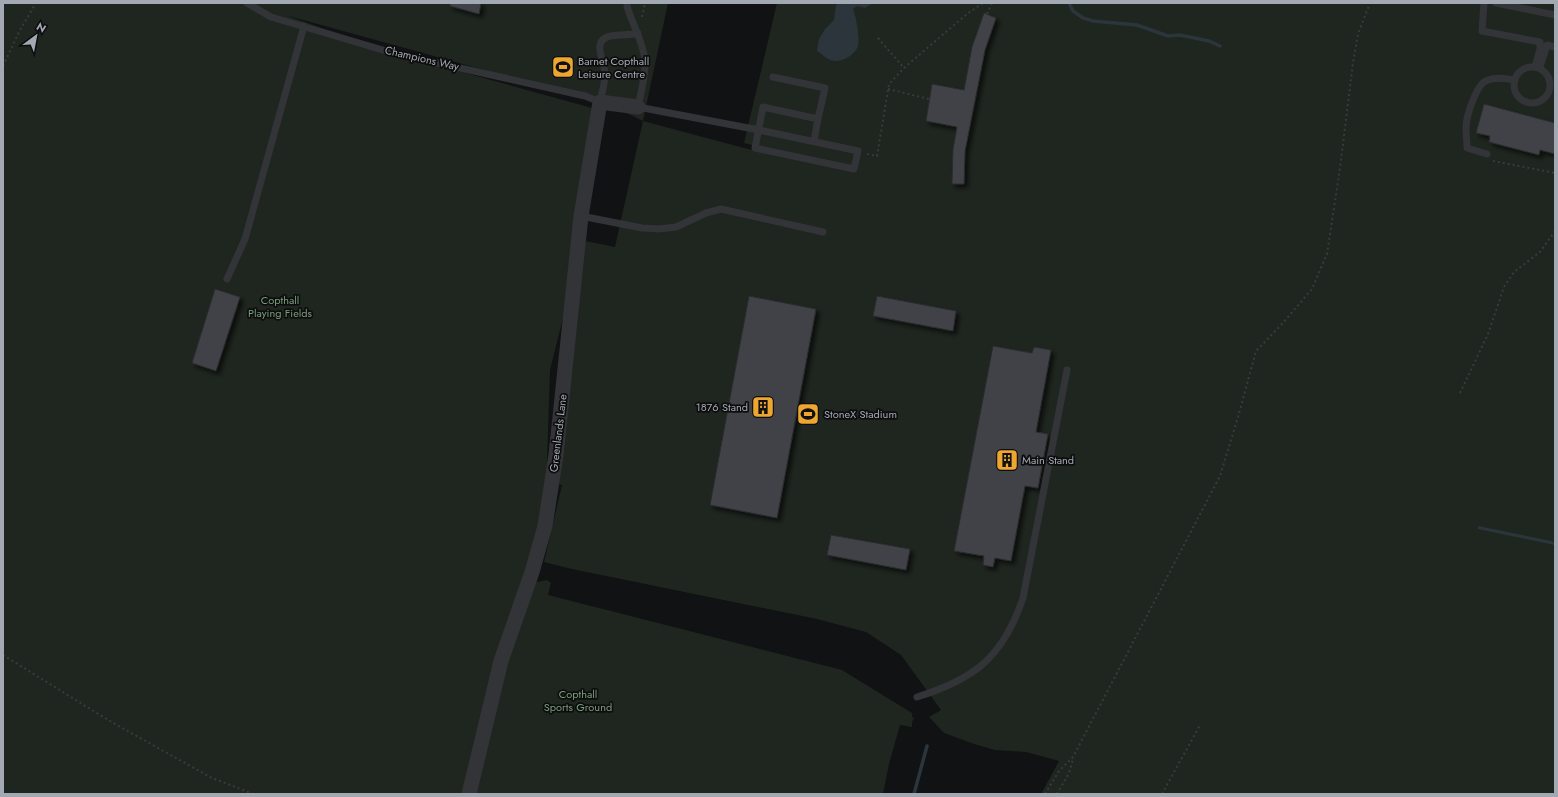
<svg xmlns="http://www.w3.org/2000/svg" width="1558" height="797" font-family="Jost,sans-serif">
  <defs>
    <filter id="shadow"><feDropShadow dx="3.5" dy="3.5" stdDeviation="2" flood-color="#0009"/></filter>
  </defs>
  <rect width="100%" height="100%" fill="#111213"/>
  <path fill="#1e261f" d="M 3,3 L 668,3 L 643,121 L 744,148 L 848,170 L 744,143 L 777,3 L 1555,3 L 1555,794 L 1041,794 L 1059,761 L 1026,752 L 995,750 L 974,744 L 944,733 L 929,717 L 941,710 L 901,655 L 866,632 L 817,619 L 572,569 L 544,562 L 562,485 L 558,484 L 585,241 L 615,247 L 643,121 L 608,104 L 285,15 L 393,53 L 592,108 L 576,266 L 550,370 L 545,526 L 532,572 L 537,582 L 547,580 L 551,583 L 548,595 L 842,670 L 912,713 L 912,717 L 914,718 L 912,722 L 912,727 L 900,725 L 889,764 L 883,794 L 3,794 Z"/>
  <path fill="#2b353b" d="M 840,3 L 873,3 L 865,8 L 857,6 L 853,9 C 856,16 860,38 858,46 C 855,56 839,64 830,60 C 825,58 821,53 817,51 L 819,39 L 825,29 L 834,20 L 836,5 Z
    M 1478,526 L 1551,541 L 1555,543 L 1555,545 L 1478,529 Z"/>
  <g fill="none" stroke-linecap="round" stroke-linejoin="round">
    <path stroke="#2b353b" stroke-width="3.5" d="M 1069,3 L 1073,11 L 1083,18 L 1093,21 L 1137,25 L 1168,36 L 1180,35 L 1209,41 L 1220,46
      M 914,794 L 927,746"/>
  </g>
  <path fill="#404246" stroke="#2c2c2f" filter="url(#shadow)" d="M 450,3 L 481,3 L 479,14 L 450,6 Z
    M 984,13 L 996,18 L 985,50 L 965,151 L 964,184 L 952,184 L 953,149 L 957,127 L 926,121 L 932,84 L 964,90 L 972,47 Z
    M 1484,104 L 1555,123 L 1555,154 L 1540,150 L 1539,155 L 1489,142 L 1490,136 L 1476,133 Z
    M 215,289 L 240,297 L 216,371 L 192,363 Z
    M 749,296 L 816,309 L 777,518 L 710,505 Z
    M 877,296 L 956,311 L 953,331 L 873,316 Z
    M 993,346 L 1032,353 L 1034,347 L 1051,350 L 1036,432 L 1048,434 L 1038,488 L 1025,486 L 1011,561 L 995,558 L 993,567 L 983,565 L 984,556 L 954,551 Z
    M 831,535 L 910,549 L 906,570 L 827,555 Z"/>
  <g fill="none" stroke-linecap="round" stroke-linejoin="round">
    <path stroke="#393b3f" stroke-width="2" stroke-dasharray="2 3" stroke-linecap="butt" d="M 987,14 L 992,3
      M 642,17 L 645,3
      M 878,38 L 904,68
      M 3,66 L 20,30 L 36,3
      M 888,89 L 929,99
      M 867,154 L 877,156 L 889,84 L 904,68 L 967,14 L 983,3
      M 1493,161 L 1555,173
      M 1460,393 L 1488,334 L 1504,287 L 1514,272 L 1540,252 L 1555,231
      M 3,655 L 108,720 L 210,777 L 253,794
      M 1045,794 L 1059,771 L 1073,757 L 1220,476 L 1238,417 L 1256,351 L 1282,324 L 1312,289 L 1327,254 L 1340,168 L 1353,63 L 1358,34 L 1370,3
      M 1057,794 L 1069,773 L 1073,759
      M 1162,794 L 1200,725"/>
    <path stroke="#333438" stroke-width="7" d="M 247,3 L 271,17 L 393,53 L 585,96 L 600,102 C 602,93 605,83 605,74 C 605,62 592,43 607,37 C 614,34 627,36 638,33
      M 1484,3 L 1482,31 L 1540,42 L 1540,49 L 1535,67
      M 1496,3 L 1555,15
      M 627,6 C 632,24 643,41 645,60 C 646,75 641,92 638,107 L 759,130 L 858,151 L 854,169 L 755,148 L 763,107 L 818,119 L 825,88 L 773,77
      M 1540,67 L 1547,45 L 1555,47
      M1514 85a18 18 0 1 1 36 0a18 18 0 1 1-36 0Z
      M 814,141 L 818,119
      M 1487,154 L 1467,148 C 1467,141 1466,135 1466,128 C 1466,117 1475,89 1484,82 C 1492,76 1506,79 1515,80
      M 581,216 L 642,228 L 659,229 L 676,227 L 706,213 L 721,209 L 823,232
      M 227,279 L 245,239 L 304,26
      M 917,697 C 975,679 1003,657 1023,598 L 1067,370"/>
    <path stroke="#333438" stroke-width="15" d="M 469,794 L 501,661 L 532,572 L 545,526 L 556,455 L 581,216 L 600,102 L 638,107"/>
  </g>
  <defs>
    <g id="stadium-square" transform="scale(1.15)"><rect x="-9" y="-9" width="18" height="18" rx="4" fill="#eda62f" stroke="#0d0d0e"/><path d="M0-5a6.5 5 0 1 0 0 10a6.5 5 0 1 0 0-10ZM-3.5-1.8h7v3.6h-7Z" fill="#111"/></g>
    <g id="building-square" transform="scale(1.15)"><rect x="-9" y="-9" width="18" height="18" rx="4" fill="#eda62f" stroke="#0d0d0e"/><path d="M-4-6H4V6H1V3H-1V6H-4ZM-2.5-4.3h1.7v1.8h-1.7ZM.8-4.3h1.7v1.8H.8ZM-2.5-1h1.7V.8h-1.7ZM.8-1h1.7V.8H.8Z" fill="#111"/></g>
  </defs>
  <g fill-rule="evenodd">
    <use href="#stadium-square" x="563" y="67"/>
    <use href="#building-square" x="763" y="407"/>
    <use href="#stadium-square" x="808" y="414"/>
    <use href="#building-square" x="1007" y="460"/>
  </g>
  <g text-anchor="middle" stroke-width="3.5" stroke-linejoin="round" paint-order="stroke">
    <g font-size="11" fill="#a3a9b3" stroke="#0d0d0e">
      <text transform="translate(422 58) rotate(13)" y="4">Champions Way</text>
      <text transform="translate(558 433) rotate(-83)" y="4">Greenlands Lane</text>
    </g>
    <g font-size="11" fill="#a3a9b3" stroke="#0d0d0e" text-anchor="start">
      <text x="578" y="65">Barnet Copthall<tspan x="578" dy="13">Leisure Centre</tspan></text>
      <text x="748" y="411" text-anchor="end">1876 Stand</text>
      <text x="824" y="418">StoneX Stadium</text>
      <text x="1022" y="464">Main Stand</text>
    </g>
    <g font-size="11" fill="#7a9e7b" stroke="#0d0d0e">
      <text x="280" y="304">Copthall<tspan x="280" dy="13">Playing Fields</tspan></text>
      <text x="578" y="698">Copthall<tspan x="578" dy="13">Sports Ground</tspan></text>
    </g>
  </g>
  <rect width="1558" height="797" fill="none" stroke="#a3a9b3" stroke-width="8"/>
  <g transform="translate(36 36) rotate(32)" stroke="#0d0d0e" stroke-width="3" paint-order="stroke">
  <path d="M0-3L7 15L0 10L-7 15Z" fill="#a3a9b3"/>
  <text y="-6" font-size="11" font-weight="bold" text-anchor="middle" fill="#a3a9b3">N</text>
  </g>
</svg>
